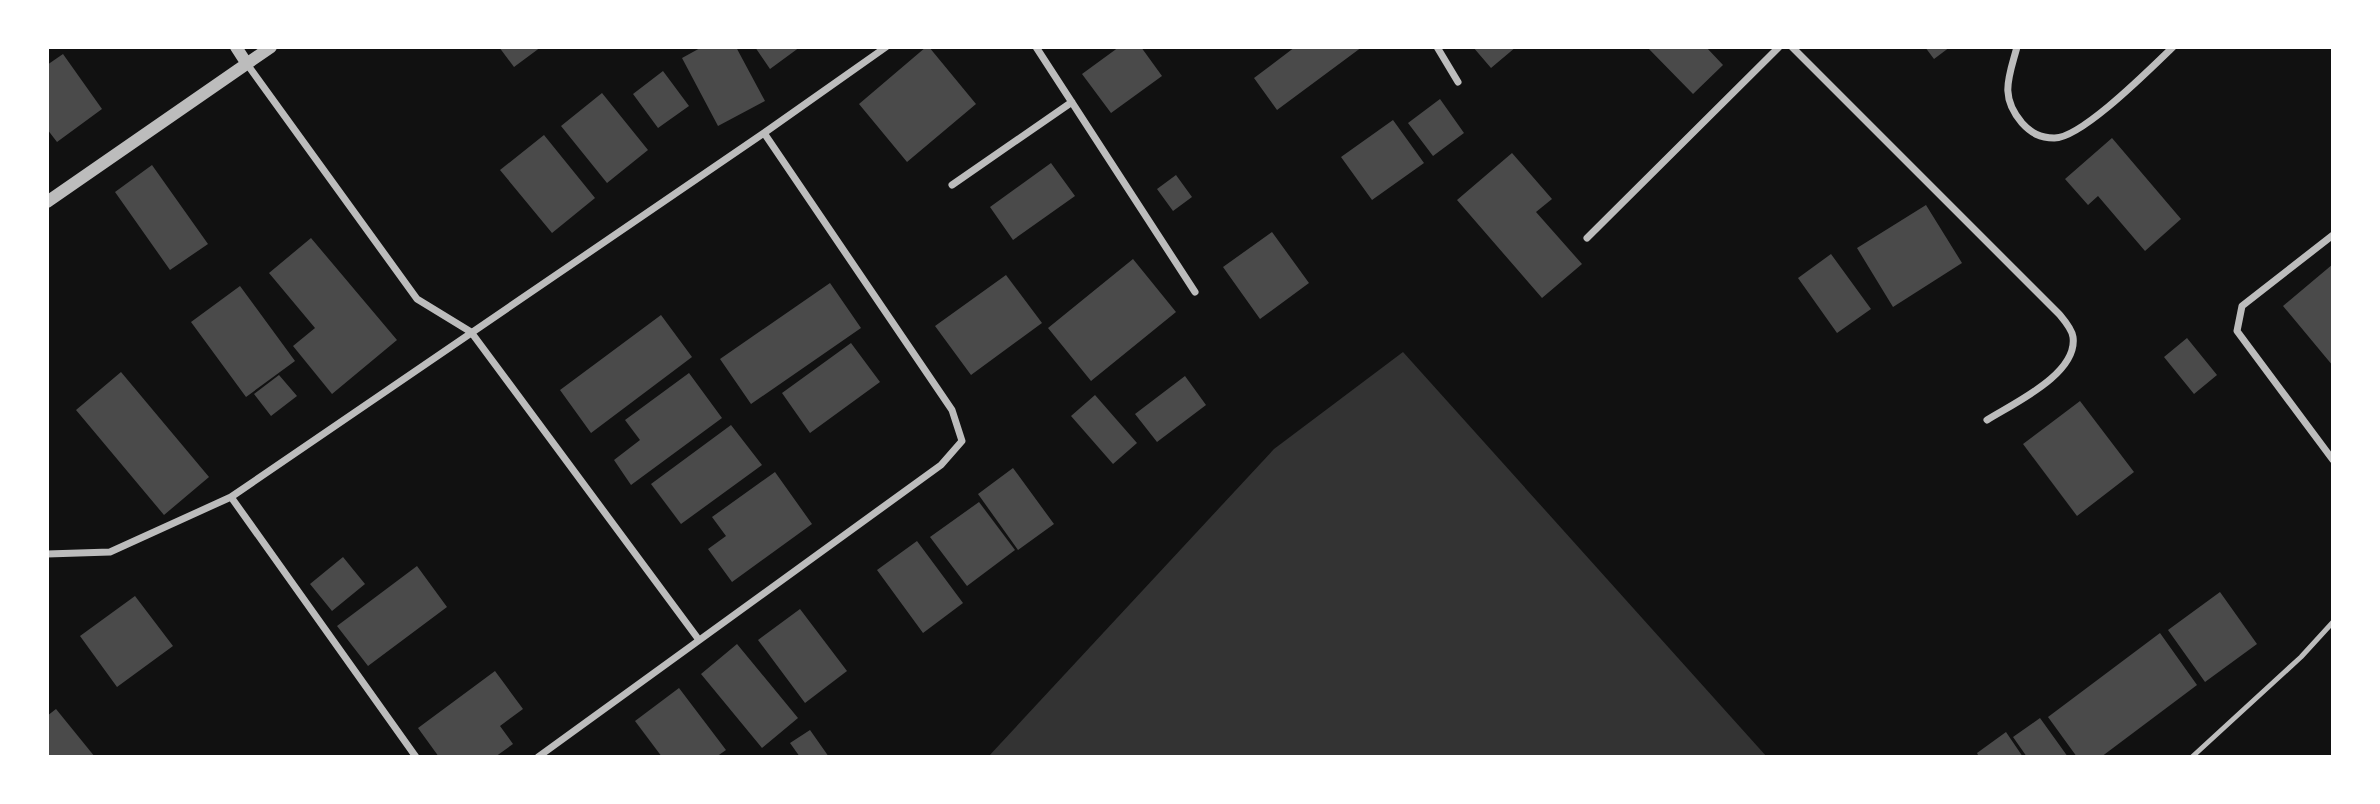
<svg xmlns="http://www.w3.org/2000/svg" width="2380" height="804" font-family="'Sofia Sans Condensed',sans-serif">
  <rect width="100%" height="100%" fill="#111"/>
  <path fill="#333" d="M 1403,352 L 1767,757 L 988,757 L 1274,449 Z"/>
  <path fill="#4a4a4a" d="M 499,47 L 541,47 L 514,67 Z
    M 702,47 L 736,47 L 765,101 L 718,126 L 682,58 Z
    M 755,47 L 800,47 L 770,69 Z
    M 926,47 L 929,47 L 976,104 L 907,162 L 859,104 Z
    M 1119,47 L 1141,47 L 1162,76 L 1111,113 L 1082,74 Z
    M 1295,47 L 1362,47 L 1277,110 L 1254,78 Z
    M 1473,47 L 1516,47 L 1491,68 Z
    M 1647,47 L 1706,47 L 1723,65 L 1693,94 Z
    M 1925,47 L 1950,47 L 1934,59 Z
    M 63,54 L 102,109 L 57,142 L 47,129 L 47,65 Z
    M 663,71 L 689,106 L 658,128 L 633,94 Z
    M 602,93 L 648,150 L 607,183 L 561,126 Z
    M 1440,99 L 1464,133 L 1433,156 L 1408,123 Z
    M 1393,120 L 1424,163 L 1372,200 L 1341,157 Z
    M 544,135 L 595,198 L 552,233 L 500,170 Z
    M 2112,138 L 2181,219 L 2145,251 L 2098,196 L 2088,205 L 2065,179 Z
    M 1512,153 L 1552,199 L 1536,212 L 1582,264 L 1542,298 L 1457,200 Z
    M 1051,163 L 1075,196 L 1013,240 L 990,207 Z
    M 152,165 L 208,244 L 170,270 L 115,192 Z
    M 1176,175 L 1192,197 L 1173,211 L 1157,189 Z
    M 1926,205 L 1962,263 L 1893,307 L 1857,248 Z
    M 1272,232 L 1309,283 L 1260,319 L 1223,267 Z
    M 311,238 L 397,340 L 332,394 L 293,346 L 315,328 L 269,273 Z
    M 1831,254 L 1871,309 L 1837,333 L 1798,278 Z
    M 1133,259 L 1176,312 L 1091,381 L 1048,328 Z
    M 2333,264 L 2333,366 L 2283,306 Z
    M 1006,275 L 1042,323 L 971,375 L 935,326 Z
    M 830,283 L 861,328 L 751,404 L 720,359 Z
    M 240,286 L 295,361 L 246,397 L 191,322 Z
    M 661,315 L 692,357 L 591,433 L 560,390 Z
    M 2187,338 L 2217,375 L 2194,394 L 2164,357 Z
    M 851,343 L 880,382 L 810,433 L 782,393 Z
    M 121,372 L 209,477 L 164,515 L 76,410 Z
    M 689,373 L 722,418 L 631,485 L 614,460 L 640,440 L 625,420 Z
    M 279,375 L 297,396 L 271,416 L 254,394 Z
    M 1185,376 L 1206,405 L 1157,442 L 1135,414 Z
    M 1095,395 L 1137,443 L 1113,464 L 1071,416 Z
    M 2080,401 L 2134,472 L 2077,516 L 2023,444 Z
    M 731,425 L 762,465 L 681,524 L 651,484 Z
    M 1013,468 L 1054,524 L 1018,550 L 978,494 Z
    M 775,472 L 812,524 L 732,582 L 708,549 L 726,536 L 712,517 Z
    M 979,502 L 1015,550 L 967,586 L 930,537 Z
    M 917,541 L 963,603 L 923,633 L 877,570 Z
    M 343,557 L 365,584 L 332,611 L 310,584 Z
    M 417,566 L 447,607 L 368,666 L 337,626 Z
    M 2220,592 L 2257,644 L 2205,682 L 2168,630 Z
    M 135,596 L 173,646 L 117,687 L 80,636 Z
    M 800,609 L 847,671 L 805,703 L 758,640 Z
    M 2160,633 L 2197,685 L 2101,757 L 2077,757 L 2048,717 Z
    M 737,644 L 798,718 L 762,748 L 701,674 Z
    M 495,671 L 523,709 L 500,726 L 513,744 L 495,757 L 439,757 L 418,728 Z
    M 679,688 L 726,750 L 716,757 L 662,757 L 635,721 Z
    M 56,709 L 95,757 L 47,757 L 47,716 Z
    M 2040,718 L 2068,757 L 2027,757 L 2013,737 Z
    M 810,730 L 829,757 L 800,757 L 790,743 Z
    M 2006,732 L 2023,757 L 1979,757 L 1977,753 Z"/>
  <g fill="none" stroke-linecap="round" stroke-linejoin="round">
    <path stroke="#bcbcbc" stroke-width="5" d="M 2192,757 L 2301,657 L 2333,622"/>
    <path stroke="#bcbcbc" stroke-width="7" d="M 1036,47 L 1195,292
      M 1437,47 L 1458,82
      M 1792,47 L 2059,314 C 2064,320 2072,329 2073,337 C 2078,374 2014,403 1987,420
      M 2017,47 C 2009,77 1999,96 2022,123 C 2031,133 2040,138 2054,138 C 2081,139 2152,67 2173,47
      M 247,64 L 417,299 L 471,332 L 699,640
      M 952,185 L 1072,102
      M 2333,235 L 2242,306 L 2237,331 L 2333,460
      M 1587,238 L 1779,47
      M 47,554 L 110,552 L 231,497
      M 416,757 L 231,497 L 764,133 L 886,47
      M 538,757 L 941,465 L 962,441 L 952,410 L 764,133"/>
    <path stroke="#bcbcbc" stroke-width="12" d="M 236,47 L 247,64
      M 47,202 L 271,47"/>
  </g>
  <rect width="2380" height="804" fill="none" stroke="#ffffff" stroke-width="98"/>
</svg>
